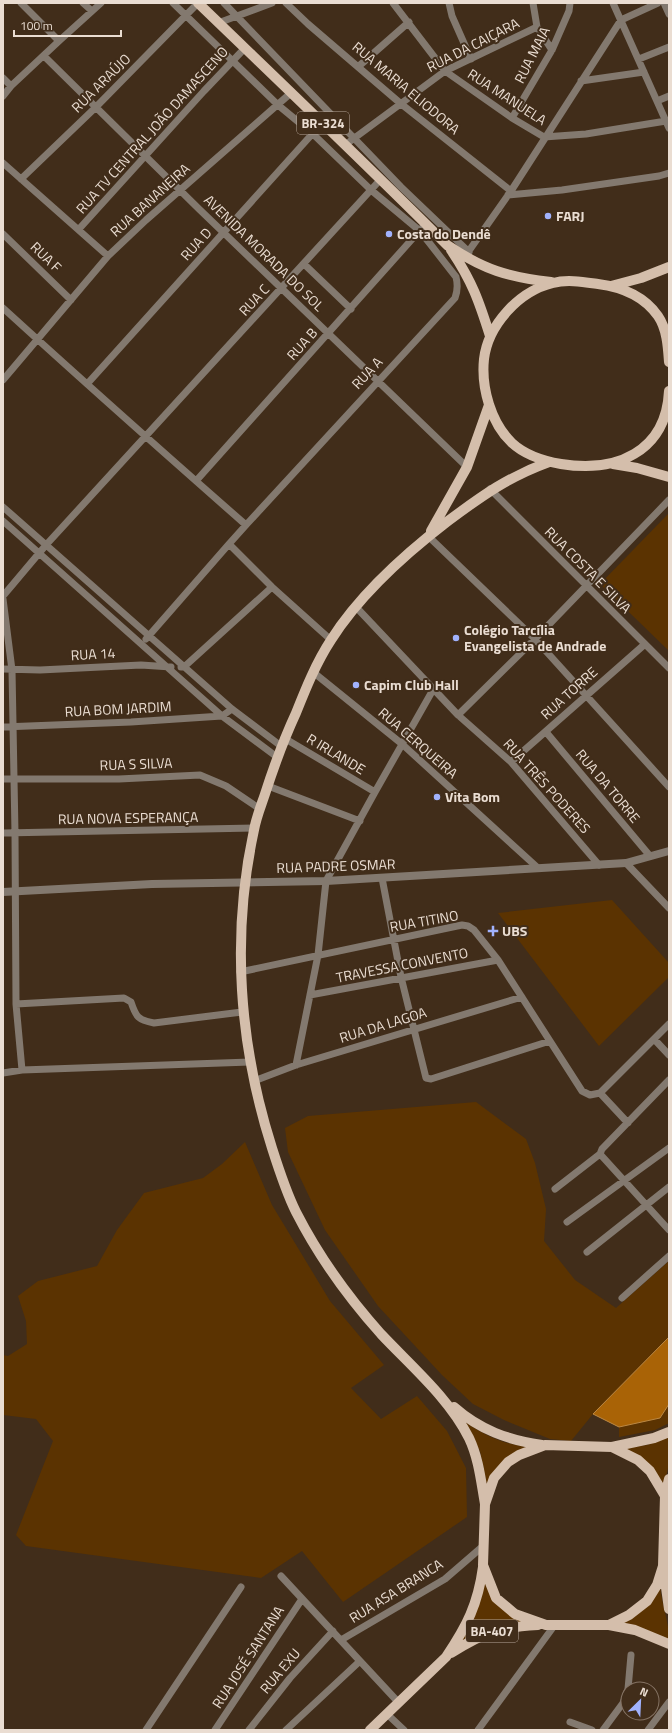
<svg xmlns="http://www.w3.org/2000/svg" width="672" height="1733" font-family="'Titillium Web',sans-serif">
  <rect width="100%" height="100%" fill="#412d1a"/>
  <path fill="#5b3301" d="M 669,513 L 669,651 L 600,584 Z
    M 612,900 L 669,963 L 669,977 L 599,1046 L 498,913 Z
    M 476,1102 L 526,1139 L 535,1163 L 546,1209 L 544,1241 L 575,1280 L 616,1308 L 669,1261 L 669,1337 L 593,1414 L 571,1441 L 550,1439 L 504,1420 L 473,1404 L 442,1375 L 378,1306 L 325,1230 L 288,1152 L 285,1128 L 308,1116 Z
    M 245,1142 L 272,1205 L 330,1301 L 384,1365 L 351,1388 L 381,1419 L 417,1396 L 447,1431 L 466,1468 L 467,1517 L 343,1602 L 302,1551 L 261,1578 L 26,1546 L 16,1535 L 53,1441 L 36,1419 L 3,1415 L 3,1355 L 8,1356 L 27,1344 L 26,1321 L 18,1296 L 38,1281 L 97,1266 L 117,1230 L 144,1193 L 203,1178 L 222,1164 Z
    M 669,1404 L 669,1423 L 655,1430 L 619,1437 L 619,1427 L 660,1418 Z
    M 459,1417 C 480,1434 502,1444 528,1447 L 487,1486 L 480,1451 Z
    M 669,1437 L 669,1464 L 664,1485 L 624,1448 L 647,1445 Z
    M 485,1582 L 522,1622 L 459,1644 Z
    M 660,1586 C 662,1606 669,1621 669,1640 L 621,1623 Z"/>
  <path fill="#a96306" stroke="#bc8843" d="M 669,1337 L 669,1404 L 660,1418 L 619,1427 L 593,1414 Z"/>
  <g fill="none" stroke-linecap="round" stroke-linejoin="round">
    <path stroke="#83796f" stroke-width="7" d="M 21,3 L 59,41
      M 83,3 L 92,11
      M 173,3 L 278,105 L 313,134 L 371,190 L 420,231 L 456,277 C 458,285 458,290 455,298 L 246,525
      M 224,3 L 401,187 L 469,252
      M 286,3 L 308,24 L 400,103 L 511,191
      M 393,3 L 445,71 L 512,118 L 544,137 L 586,134 L 666,121
      M 449,3 L 452,16 L 471,59
      M 533,3 L 537,27 L 552,50
      M 613,3 L 669,128
      M 664,3 L 669,14
      M 218,23 L 272,3
      M 44,56 L 199,209 L 467,467
      M 639,59 L 669,47
      M 359,66 L 409,22
      M 3,78 L 11,86
      M 581,81 L 644,72
      M 3,96 L 11,86 L 59,41 L 101,3
      M 657,101 L 669,96
      M 512,118 L 552,50 L 569,11 L 570,3
      M 345,145 L 445,71 L 537,27
      M 3,163 L 108,256
      M 21,179 L 95,108 L 198,3
      M 508,195 L 562,190 L 659,176 L 669,173
      M 79,229 L 204,91 L 244,49
      M 3,234 L 71,300
      M 466,255 L 511,191 L 621,20 L 658,3
      M 304,264 L 351,309
      M 3,308 C 83,381 164,453 246,525 L 229,544 L 272,587 L 331,640
      M 3,380 L 108,256 L 146,220 L 292,92
      M 88,383 L 323,122
      M 196,481 L 422,228
      M 490,489 L 669,668
      M 3,507 L 232,709 L 281,746
      M 3,521 L 222,716 L 277,757
      M 428,536 L 535,639 L 669,787
      M 3,596 L 46,545 L 380,180
      M 3,599 L 12,670 L 15,833 L 16,1004 L 22,1070
      M 356,607 L 458,715 L 511,762 L 599,865
      M 146,639 L 229,544
      M 181,667 L 184,667 L 272,587
      M 3,669 L 40,670 L 141,665 L 171,667
      M 313,672 L 402,744 L 538,868
      M 458,715 L 535,639 L 669,500
      M 3,727 L 131,722 L 222,716 L 232,709
      M 546,732 L 650,856
      M 284,738 L 375,792
      M 511,762 L 645,644
      M 3,779 L 119,779 L 200,775 L 226,786 L 260,809
      M 268,786 L 360,821
      M 3,833 L 254,828
      M 626,863 L 669,908
      M 382,878 L 401,977 L 426,1078 L 431,1079 L 550,1041
      M 240,972 L 462,925 L 468,926 L 474,930 L 498,960 L 582,1091 L 590,1095 L 600,1093 L 669,1024
      M 310,995 L 498,960
      M 16,1004 L 124,998 L 131,1002 C 136,1017 138,1020 154,1023 L 242,1012
      M 654,1039 L 669,1055
      M 296,1065 L 318,955 L 326,881 L 375,792 L 434,688
      M 3,1073 L 22,1070 L 250,1062
      M 669,1080 L 602,1149 L 600,1154 L 669,1230
      M 254,1081 L 296,1065 L 522,997
      M 600,1093 L 628,1123
      M 555,1189 L 600,1154
      M 567,1222 L 669,1148
      M 587,1252 L 669,1187
      M 622,1298 L 669,1256
      M 281,1576 L 399,1703
      M 341,1640 L 445,1579 L 482,1547
      M 387,1714 L 404,1730
      M 570,1722 L 592,1730
      M 146,1730 L 241,1587
      M 215,1730 L 302,1599
      M 249,1730 L 290,1678 L 333,1631
      M 286,1730 L 360,1661
      M 478,1730 L 554,1626
      M 603,1730 L 623,1703 L 628,1689 L 631,1655
      M 648,1730 L 669,1702"/>
    <path stroke="#83796f" stroke-width="8" d="M 3,892 L 152,884 L 326,881 L 626,863 L 669,851"/>
    <path stroke="#d4beab" stroke-width="10" d="M 198,3 C 281,83 365,163 447,245 C 484,270 508,277 551,282
      M 451,250 C 472,281 479,301 490,336
      M 611,286 L 641,278 L 669,267
      M 669,362 C 668,347 667,329 658,316 C 644,296 622,287 598,284 C 584,282 567,279 553,283 C 519,291 488,325 484,359 C 481,388 491,423 512,443 C 525,455 544,461 561,464 C 616,473 666,452 669,391
      M 613,464 L 637,468 L 669,477
      M 431,531 L 467,467 L 489,405
      M 454,1407 C 480,1430 508,1440 542,1445
      M 612,1447 L 654,1438 L 669,1432
      M 665,1496 L 669,1479
      M 485,1504 C 481,1482 479,1459 469,1438 C 449,1398 411,1366 381,1334 C 347,1296 319,1257 296,1212 C 286,1192 279,1170 272,1148 C 239,1045 231,936 254,830 C 256,818 261,806 265,794 C 274,766 284,739 296,713 C 306,688 316,663 331,640 C 360,594 405,554 448,521 C 483,495 508,477 549,462
      M 663,1566 L 657,1585 L 647,1601 L 629,1615 L 609,1625 L 546,1625 L 515,1614 L 496,1598 L 483,1565 L 485,1504 L 494,1478 L 508,1462 L 519,1455 L 545,1445 L 612,1447 L 638,1460 L 650,1471 L 665,1496 L 663,1566 L 669,1609
      M 609,1625 L 635,1630 L 669,1644
      M 451,1653 C 484,1632 499,1627 538,1625
      M 370,1730 L 446,1657 C 467,1626 478,1604 483,1567"/>
  </g>
  <g fill="#a1b2fd" stroke="#412d1a" stroke-width="1.5">
    <circle cx="548" cy="216" r="4"/>
    <circle cx="389" cy="234" r="4"/>
    <circle cx="456" cy="638" r="4"/>
    <circle cx="356" cy="685" r="4"/>
    <circle cx="437" cy="797" r="4"/>
    <path d="M491 925h4v4h4v4h-4v4h-4v-4h-4v-4h4z"/>
  </g>
  <g text-anchor="middle" stroke-width="4" stroke-linejoin="round" paint-order="stroke">
    <g fill="#412d1a" stroke="#b7a89b" stroke-width="1">
      <rect x="297" y="112" width="52" height="22" rx="3"/>
      <rect x="466" y="1620" width="52" height="22" rx="3"/>
    </g>
    <g font-size="13" font-weight="bold" fill="#eaddd2">
      <text x="323" y="128">BR-324</text>
      <text x="492" y="1636">BA-407</text>
    </g>
    <g font-size="14" fill="#eaddd2" stroke="#412d1a">
      <text transform="translate(473 45) rotate(-27)" y="5">RUA DA CAIÇARA</text>
      <text transform="translate(532 55) rotate(-63)" y="5">RUA MAIA</text>
      <text transform="translate(101 83) rotate(-45)" y="5">RUA ARAÚJO</text>
      <text transform="translate(406 88) rotate(40)" y="5">RUA MARIA ELIODORA</text>
      <text transform="translate(507 97) rotate(33)" y="5">RUA MANUELA</text>
      <text transform="translate(152 130) rotate(-48)" y="5">RUA TV CENTRAL JOÃO DAMASCENO</text>
      <text transform="translate(150 200) rotate(-42)" y="5">RUA BANANEIRA</text>
      <text transform="translate(196 244) rotate(-48)" y="5">RUA D</text>
      <text transform="translate(264 253) rotate(44)" y="5">AVENIDA MORADA DO SOL</text>
      <text transform="translate(46 257) rotate(44)" y="5">RUA F</text>
      <text transform="translate(254 300) rotate(-47)" y="5">RUA C</text>
      <text transform="translate(302 344) rotate(-48)" y="5">RUA B</text>
      <text transform="translate(367 373) rotate(-47)" y="5">RUA A</text>
      <text transform="translate(588 570) rotate(45)" y="5">RUA COSTA E SILVA</text>
      <text transform="translate(93 654) rotate(-3)" y="5">RUA 14</text>
      <text transform="translate(569 693) rotate(-42)" y="5">RUA TORRE</text>
      <text transform="translate(118 709) rotate(-3)" y="5">RUA BOM JARDIM</text>
      <text transform="translate(418 743) rotate(41)" y="5">RUA CERQUEIRA</text>
      <text transform="translate(336 754) rotate(31)" y="5">R IRLANDE</text>
      <text transform="translate(136 764) rotate(-2)" y="5">RUA S SILVA</text>
      <text transform="translate(547 786) rotate(48)" y="5">RUA TRÊS PODERES</text>
      <text transform="translate(608 786) rotate(50)" y="5">RUA DA TORRE</text>
      <text transform="translate(128 818) rotate(-1)" y="5">RUA NOVA ESPERANÇA</text>
      <text transform="translate(336 866) rotate(-2)" y="5">RUA PADRE OSMAR</text>
      <text transform="translate(424 921) rotate(-10)" y="5">RUA TITINO</text>
      <text transform="translate(402 965) rotate(-11)" y="5">TRAVESSA CONVENTO</text>
      <text transform="translate(383 1025) rotate(-17)" y="5">RUA DA LAGOA</text>
      <text transform="translate(396 1591) rotate(-32)" y="5">RUA ASA BRANCA</text>
      <text transform="translate(248 1657) rotate(-57)" y="5">RUA JOSÉ SANTANA</text>
      <text transform="translate(280 1671) rotate(-50)" y="5">RUA EXU</text>
    </g>
    <g font-size="14" font-weight="bold" fill="#eaddd2" stroke="#412d1a" text-anchor="start">
      <text x="556" y="221">FARJ</text>
      <text x="397" y="239">Costa do Dendê</text>
      <text x="464" y="635">Colégio Tarcília<tspan x="464" dy="16">Evangelista de Andrade</tspan></text>
      <text x="364" y="690">Capim Club Hall</text>
      <text x="445" y="802">Vita Bom</text>
      <text x="502" y="936">UBS</text>
    </g>
  </g>
  <rect width="672" height="1733" fill="none" stroke="#eaddd2" stroke-width="8"/>
  <g transform="translate(640 1701) rotate(24)"><circle r="19" fill="#412d1a" stroke="#857364"/>
  <path d="M0-3L7 15L0 10L-7 15Z" fill="#a1b2fd"/>
  <text y="-6" font-size="11" font-weight="bold" text-anchor="middle" fill="#eaddd2">N</text>
  </g>
  <path d="M14 30v6h107v-6" fill="none" stroke="#eaddd2" stroke-width="2"/>
  <text x="20" y="30" font-size="12" fill="#eaddd2" stroke="#412d1a" stroke-width="3" paint-order="stroke">100 m</text>
</svg>
